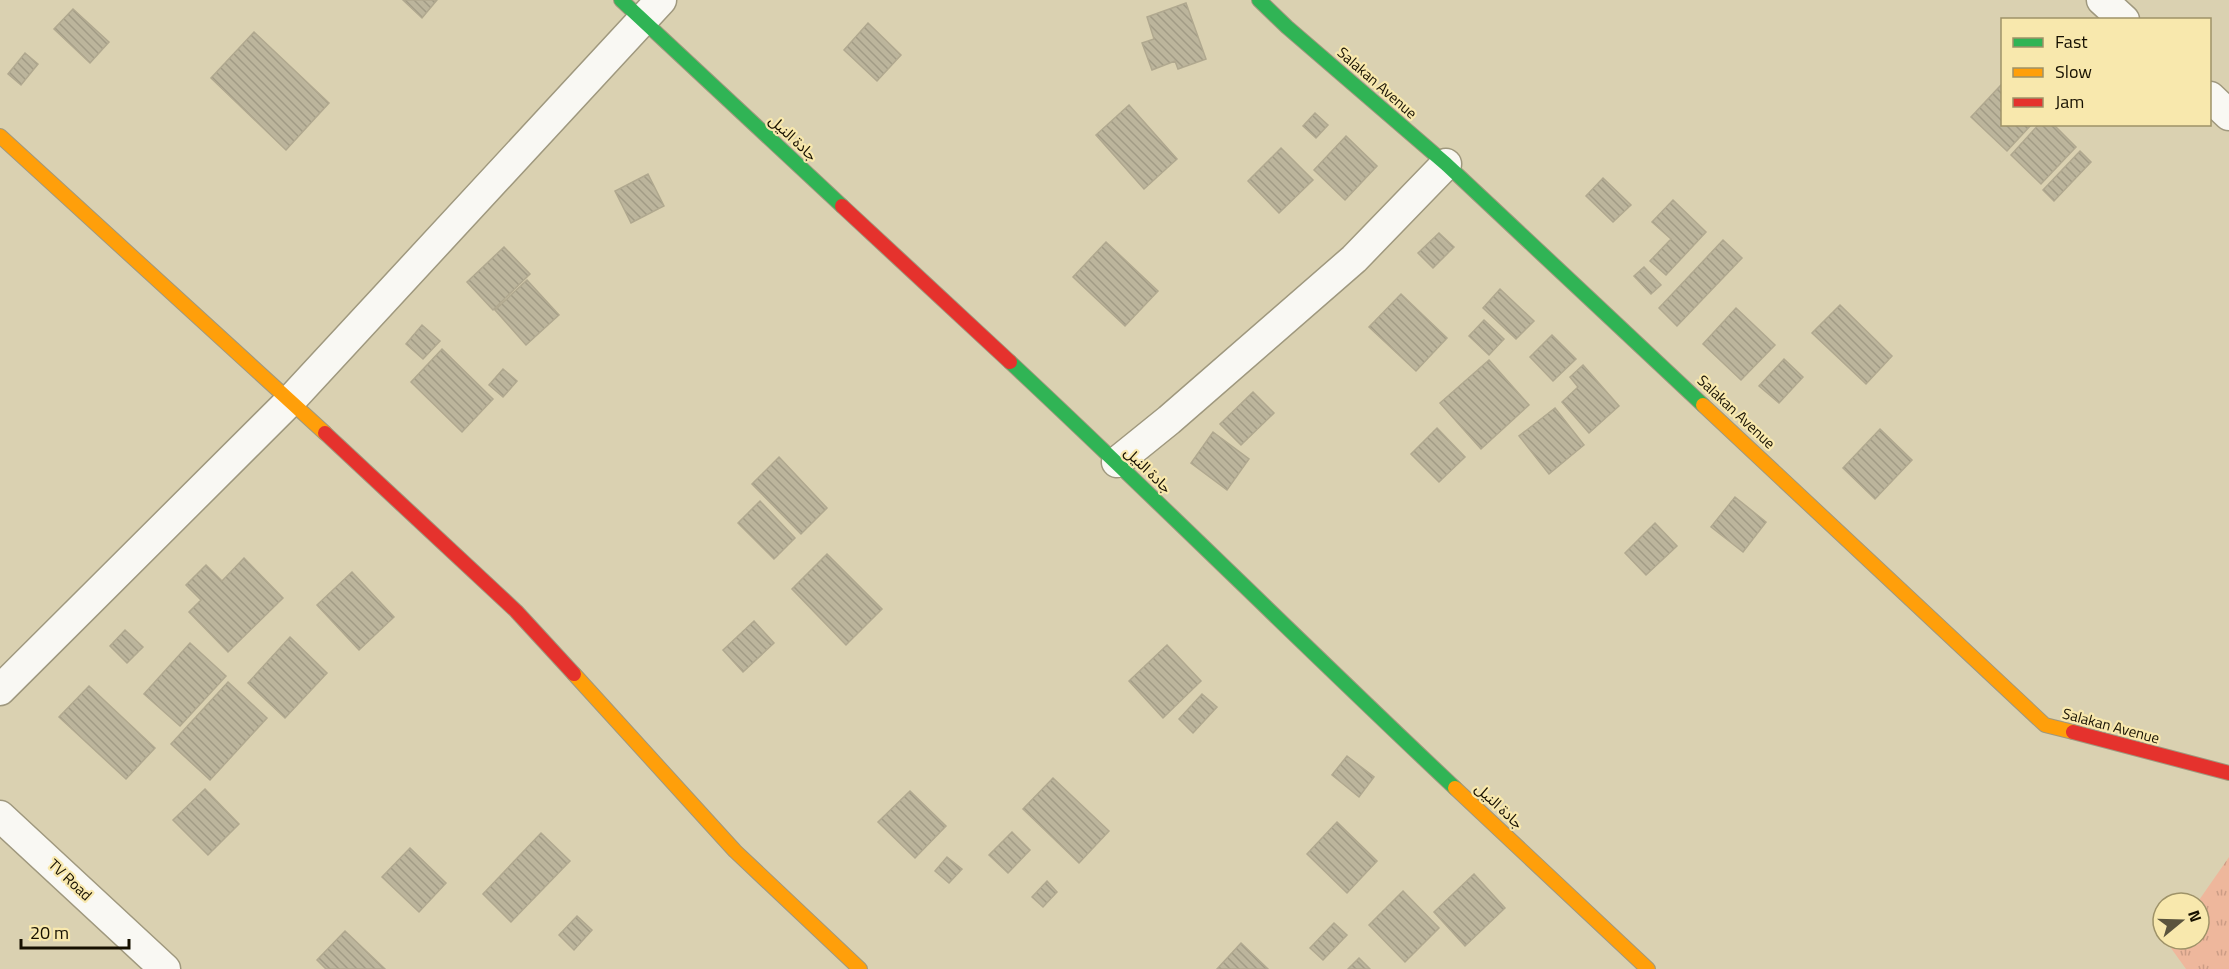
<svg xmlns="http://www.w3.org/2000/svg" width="2229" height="969" font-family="'Titillium Web','Noto Sans Arabic',sans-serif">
  <defs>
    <pattern id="grass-tufts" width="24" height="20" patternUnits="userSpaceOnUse" patternTransform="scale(1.5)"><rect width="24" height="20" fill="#eeb79c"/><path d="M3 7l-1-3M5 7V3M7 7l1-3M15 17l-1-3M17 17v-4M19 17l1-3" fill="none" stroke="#cb9c85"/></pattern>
    <pattern id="building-back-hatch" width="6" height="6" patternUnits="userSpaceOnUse" patternTransform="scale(1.5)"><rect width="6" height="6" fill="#bcb59c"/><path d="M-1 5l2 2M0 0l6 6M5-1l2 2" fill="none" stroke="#a19b85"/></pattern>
  </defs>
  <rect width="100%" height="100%" fill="#dad1b1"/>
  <path fill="url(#grass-tufts)" d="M 2229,857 L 2229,969 L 2186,969 L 2168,944 L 2171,939 L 2199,939 L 2199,903 L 2197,903 Z"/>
  <path fill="url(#building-back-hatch)" stroke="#b0a88f" stroke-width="1.5" d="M 403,0 L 437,0 L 422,18 Z
    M 1186,3 L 1206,59 L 1178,69 L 1175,61 L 1152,70 L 1142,43 L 1154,39 L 1147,17 Z
    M 73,9 L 109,42 L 90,63 L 54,29 Z
    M 868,23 L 901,55 L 877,81 L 844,50 Z
    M 254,32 L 329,103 L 286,150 L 211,78 Z
    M 25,53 L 38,64 L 21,85 L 8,74 Z
    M 2002,84 L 2002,124 L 2032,124 L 2007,151 L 1971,117 Z
    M 1129,105 L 1177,159 L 1144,189 L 1096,135 Z
    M 1315,113 L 1328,125 L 1316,138 L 1303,126 Z
    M 2039,124 L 2053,124 L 2076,147 L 2041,184 L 2011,155 Z
    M 1346,136 L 1377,166 L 1345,200 L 1314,170 Z
    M 1281,148 L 1313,180 L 1279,213 L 1248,181 Z
    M 2080,151 L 2091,162 L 2054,201 L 2043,190 Z
    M 648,174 L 664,206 L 631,223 L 615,191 Z
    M 1603,178 L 1631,205 L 1613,222 L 1586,196 Z
    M 1673,200 L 1706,232 L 1666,275 L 1650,261 L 1671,239 L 1652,222 Z
    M 1439,233 L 1454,247 L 1433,268 L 1418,253 Z
    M 1723,240 L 1742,258 L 1677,326 L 1659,308 Z
    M 1106,242 L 1158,291 L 1125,326 L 1073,277 Z
    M 504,247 L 530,274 L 493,310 L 467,282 Z
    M 1644,267 L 1661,285 L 1651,294 L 1634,276 Z
    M 527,280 L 559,315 L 526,345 L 495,310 Z
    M 1500,289 L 1534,321 L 1516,339 L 1483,308 Z
    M 1401,294 L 1447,338 L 1416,371 L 1369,327 Z
    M 1840,305 L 1892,356 L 1866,384 L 1812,333 Z
    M 1736,308 L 1775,345 L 1741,380 L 1703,344 Z
    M 1484,320 L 1504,339 L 1489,355 L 1469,336 Z
    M 422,325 L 440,341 L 423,359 L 406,344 Z
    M 1552,335 L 1576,359 L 1553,381 L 1530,357 Z
    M 442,349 L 493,399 L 462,432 L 411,382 Z
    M 1784,359 L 1803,377 L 1779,403 L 1759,386 Z
    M 1489,360 L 1529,405 L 1481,449 L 1440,403 Z
    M 1583,365 L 1619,406 L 1589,433 L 1562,402 L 1578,387 L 1570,377 Z
    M 503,369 L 517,381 L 503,397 L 489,385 Z
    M 1253,392 L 1274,413 L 1241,445 L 1220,424 Z
    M 1555,408 L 1584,445 L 1549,474 L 1519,436 Z
    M 1437,428 L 1465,457 L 1439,482 L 1411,454 Z
    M 1880,429 L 1912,460 L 1875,499 L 1843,468 Z
    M 1213,432 L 1249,459 L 1227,490 L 1191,463 Z
    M 779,457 L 827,508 L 801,534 L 752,484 Z
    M 1735,497 L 1766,522 L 1743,552 L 1711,527 Z
    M 760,501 L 795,538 L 774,559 L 738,523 Z
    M 1655,523 L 1677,546 L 1646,575 L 1625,553 Z
    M 827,554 L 882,609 L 846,645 L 792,589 Z
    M 244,558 L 283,598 L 228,652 L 189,612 L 201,600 L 186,585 L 206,565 L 222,581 Z
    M 352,572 L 394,617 L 359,650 L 317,605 Z
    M 754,621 L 774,643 L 743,672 L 723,650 Z
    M 125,630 L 143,647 L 127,663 L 110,646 Z
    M 290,637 L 327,673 L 285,718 L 248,683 Z
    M 190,643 L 226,676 L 180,726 L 144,694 Z
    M 1167,645 L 1201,681 L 1163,718 L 1129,681 Z
    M 228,682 L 267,718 L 210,780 L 171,744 Z
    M 89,686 L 155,748 L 126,779 L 59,717 Z
    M 1202,694 L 1217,707 L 1193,733 L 1179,719 Z
    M 1347,756 L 1374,777 L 1359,797 L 1332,775 Z
    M 1053,778 L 1109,831 L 1079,863 L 1023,809 Z
    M 205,789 L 239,824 L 208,855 L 173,820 Z
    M 910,791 L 946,826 L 915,858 L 878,822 Z
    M 1337,822 L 1377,861 L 1347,893 L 1307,854 Z
    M 1012,832 L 1030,850 L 1008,873 L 989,855 Z
    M 541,833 L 570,861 L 511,922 L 483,894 Z
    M 410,848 L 446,883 L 419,912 L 382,877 Z
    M 947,857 L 962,869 L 949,883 L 935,871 Z
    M 1474,874 L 1505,908 L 1465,946 L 1434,912 Z
    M 1047,881 L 1057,892 L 1043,907 L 1032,897 Z
    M 1403,891 L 1439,928 L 1405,962 L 1369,925 Z
    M 577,916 L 592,930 L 574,950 L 559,935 Z
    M 1334,923 L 1347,935 L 1323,960 L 1310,948 Z
    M 345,931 L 385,969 L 326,969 L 317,960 Z
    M 1241,943 L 1268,969 L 1217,969 Z
    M 1359,958 L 1370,969 L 1348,969 Z"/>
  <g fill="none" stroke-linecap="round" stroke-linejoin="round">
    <g stroke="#9f987e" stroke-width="33">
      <path id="street" d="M 2102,0 L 2124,20
        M 2210,97 L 2229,115
        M 1117,462 L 1169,420 L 1354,259 L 1446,164
        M 0,690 L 290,401 L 661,0
        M 0,816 L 165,969"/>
    </g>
    <g stroke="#9f987e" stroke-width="16">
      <path id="fast" d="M 621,0 L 842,206
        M 1259,0 L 1287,27 L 1446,164 L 1703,405
        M 1010,362 C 1160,502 1305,647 1455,788"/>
    </g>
    <g stroke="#9f987e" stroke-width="16">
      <path id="slow" d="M 0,136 L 325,433
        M 1703,405 L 2045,725 L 2073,732
        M 574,674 L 735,851 L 860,969
        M 1455,788 L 1648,969"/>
    </g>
    <g stroke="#9f987e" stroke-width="16">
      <path id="jam" d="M 842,206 L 1010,362
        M 325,433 L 516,611 L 574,674
        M 2073,732 L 2229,773"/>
    </g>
    <use href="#street" stroke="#f9f8f3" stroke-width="30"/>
    <use href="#fast" stroke="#30b455" stroke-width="14"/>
    <use href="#slow" stroke="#ff9f0a" stroke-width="14"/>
    <use href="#jam" stroke="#e5322d" stroke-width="14"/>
  </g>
  <g text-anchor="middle" stroke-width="4.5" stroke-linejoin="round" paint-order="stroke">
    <g font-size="15" fill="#161000" stroke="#f8e8ad">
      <text transform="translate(1377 83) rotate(41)" y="5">Salakan Avenue</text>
      <text transform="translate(793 138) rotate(43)" y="5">جادة النيل</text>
      <text transform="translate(1736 412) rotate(43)" y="5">Salakan Avenue</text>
      <text transform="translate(1148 470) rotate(44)" y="5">جادة النيل</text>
      <text transform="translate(2111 726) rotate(15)" y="5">Salakan Avenue</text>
      <text transform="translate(1499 806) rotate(43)" y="5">جادة النيل</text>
      <text transform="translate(70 880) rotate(43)" y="5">TV Road</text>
    </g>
  </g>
  <rect x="2001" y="18" width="210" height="108" fill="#f8e8ad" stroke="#9e9268" stroke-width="1.5"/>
  <rect x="2013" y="38" width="30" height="9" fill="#30b455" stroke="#9e9268" stroke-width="1.5"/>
  <text x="2055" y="48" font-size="18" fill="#161000">Fast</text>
  <rect x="2013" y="68" width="30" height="9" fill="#ff9f0a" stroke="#9e9268" stroke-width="1.5"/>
  <text x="2055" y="78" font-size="18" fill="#161000">Slow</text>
  <rect x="2013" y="98" width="30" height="9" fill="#e5322d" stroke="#9e9268" stroke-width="1.5"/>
  <text x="2055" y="108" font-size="18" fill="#161000">Jam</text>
  <g transform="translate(2181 921) rotate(71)"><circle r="28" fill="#f8e8ad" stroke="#9e9268" stroke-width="1.5"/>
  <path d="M0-4.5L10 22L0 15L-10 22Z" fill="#5b543e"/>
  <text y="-9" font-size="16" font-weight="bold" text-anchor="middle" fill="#161000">N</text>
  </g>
  <path d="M21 939v9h108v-9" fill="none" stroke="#161000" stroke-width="3"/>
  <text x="30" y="939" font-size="18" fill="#161000" stroke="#f8e8ad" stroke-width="4.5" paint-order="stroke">20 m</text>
</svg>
